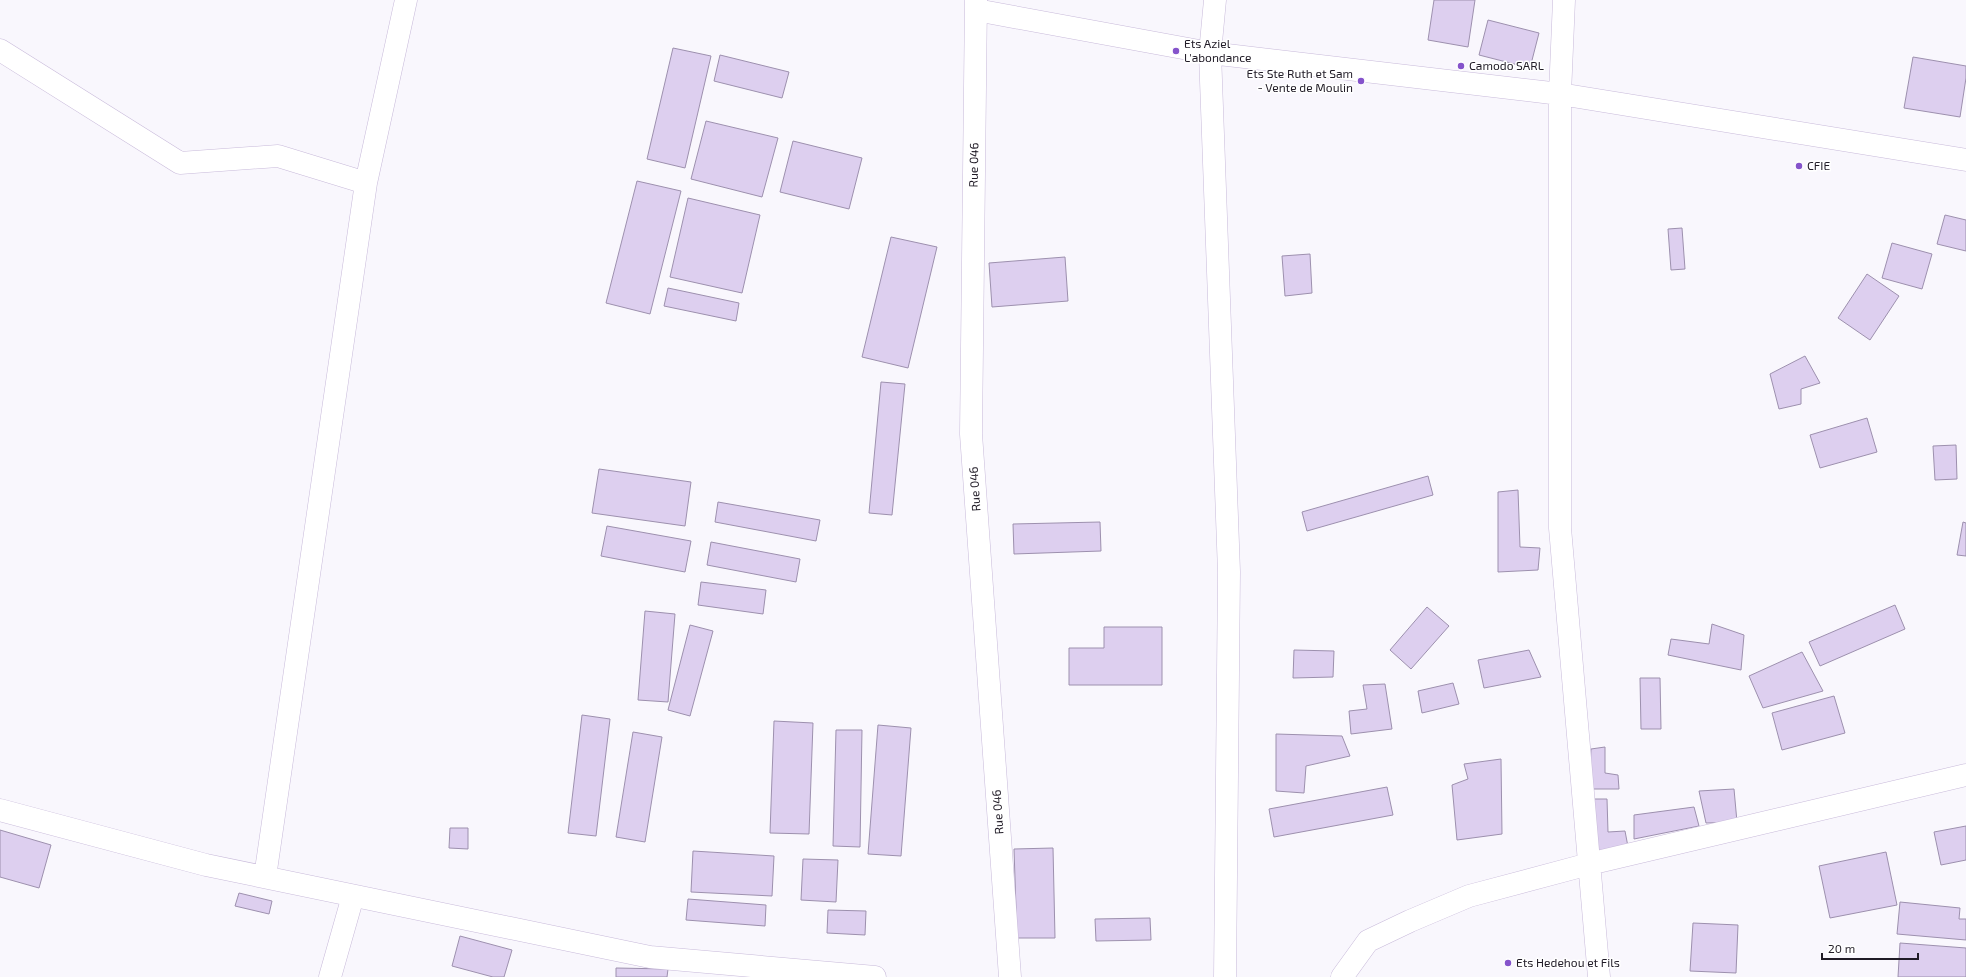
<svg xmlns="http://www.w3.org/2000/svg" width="1966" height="977" font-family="'Exo 2',sans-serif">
  <rect width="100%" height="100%" fill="#f9f7fd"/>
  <path fill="#ddcfef" stroke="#9d90ae" d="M 1434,0 L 1475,0 L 1468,47 L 1428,40 Z
    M 1488,20 L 1539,33 L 1530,68 L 1479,55 Z
    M 673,48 L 711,56 L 685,168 L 647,159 Z
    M 720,55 L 789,72 L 782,98 L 714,81 Z
    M 1913,57 L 1966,66 L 1966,78 L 1960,117 L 1904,108 Z
    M 706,121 L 778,138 L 762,197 L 691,179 Z
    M 793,141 L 862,158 L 849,209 L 780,192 Z
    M 637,181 L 681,191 L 650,314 L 606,303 Z
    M 688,198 L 760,215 L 742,293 L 670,277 Z
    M 1945,215 L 1966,220 L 1966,251 L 1937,244 Z
    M 1682,228 L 1685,269 L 1671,270 L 1668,229 Z
    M 891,237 L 937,247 L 908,368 L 862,357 Z
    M 1892,243 L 1932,254 L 1922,289 L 1882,278 Z
    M 1310,254 L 1312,293 L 1285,296 L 1282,256 Z
    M 1065,257 L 1068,301 L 992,307 L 989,263 Z
    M 1867,274 L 1899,296 L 1870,340 L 1838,318 Z
    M 668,288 L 739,303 L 736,321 L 664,306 Z
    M 1805,356 L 1820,383 L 1801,389 L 1801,404 L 1779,409 L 1770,374 Z
    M 881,382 L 905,384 L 892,515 L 869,513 Z
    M 1867,418 L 1877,452 L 1820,468 L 1810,435 Z
    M 1956,445 L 1957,479 L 1935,480 L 1933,446 Z
    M 599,469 L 691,482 L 685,526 L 592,513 Z
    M 1428,476 L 1433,495 L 1307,531 L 1302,512 Z
    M 1518,490 L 1520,547 L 1540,548 L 1538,570 L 1498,572 L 1498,492 Z
    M 718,502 L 820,520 L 816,541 L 715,522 Z
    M 1100,522 L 1101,551 L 1014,554 L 1013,524 Z
    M 1963,522 L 1966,523 L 1966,556 L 1957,555 Z
    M 607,526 L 691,541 L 685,572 L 601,556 Z
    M 711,542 L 800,559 L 796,582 L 707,565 Z
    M 701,582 L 766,590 L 763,614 L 698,605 Z
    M 1895,605 L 1905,629 L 1820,666 L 1809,642 Z
    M 1427,607 L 1449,626 L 1411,669 L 1390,650 Z
    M 645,611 L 675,614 L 668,702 L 638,700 Z
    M 1712,624 L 1744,635 L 1741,670 L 1668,655 L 1671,639 L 1709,644 Z
    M 690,625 L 713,631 L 690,716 L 668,710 Z
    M 1104,627 L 1162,627 L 1162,685 L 1069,685 L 1069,648 L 1104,648 Z
    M 1294,650 L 1334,651 L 1333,677 L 1293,678 Z
    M 1529,650 L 1541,677 L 1484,688 L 1478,660 Z
    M 1802,652 L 1823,691 L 1763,708 L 1749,676 Z
    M 1640,678 L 1660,678 L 1661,729 L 1641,729 Z
    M 1453,683 L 1459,704 L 1422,713 L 1418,691 Z
    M 1385,684 L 1392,729 L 1351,734 L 1349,711 L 1367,709 L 1363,685 Z
    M 1834,696 L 1845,733 L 1782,750 L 1772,713 Z
    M 582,715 L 610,719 L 596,836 L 568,833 Z
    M 774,721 L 813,723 L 809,834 L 770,833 Z
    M 878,725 L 911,728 L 901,856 L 868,854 Z
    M 836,730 L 862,730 L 860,847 L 833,846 Z
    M 633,732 L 662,737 L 645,842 L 616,837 Z
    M 1276,734 L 1342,736 L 1350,756 L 1306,766 L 1304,793 L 1276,791 Z
    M 1605,747 L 1605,773 L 1618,775 L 1619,789 L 1589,789 L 1591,749 Z
    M 1501,759 L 1502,834 L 1457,840 L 1452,785 L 1468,779 L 1464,764 Z
    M 1387,787 L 1393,815 L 1274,837 L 1269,809 Z
    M 1734,789 L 1737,822 L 1706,823 L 1699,791 Z
    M 1590,799 L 1607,799 L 1608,832 L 1625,831 L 1629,852 L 1590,856 Z
    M 1694,807 L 1699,826 L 1634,839 L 1634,815 Z
    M 1966,826 L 1966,860 L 1941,865 L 1934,832 Z
    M 450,828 L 468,828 L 468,849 L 449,848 Z
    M 0,830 L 51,845 L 39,888 L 0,877 Z
    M 1053,848 L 1055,938 L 1017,938 L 1014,849 Z
    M 693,851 L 774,856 L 772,896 L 691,892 Z
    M 1886,852 L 1897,905 L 1830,918 L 1819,866 Z
    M 803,859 L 838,860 L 836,902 L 801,900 Z
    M 239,893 L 272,901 L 269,914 L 235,906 Z
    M 688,899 L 766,905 L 765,926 L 686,920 Z
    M 1900,902 L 1960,908 L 1959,919 L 1966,919 L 1966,940 L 1897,934 Z
    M 828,910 L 866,911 L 865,935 L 827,933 Z
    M 1150,918 L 1151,940 L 1096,941 L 1095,919 Z
    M 1693,923 L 1738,925 L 1736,973 L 1690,971 Z
    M 460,936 L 512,950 L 504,977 L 493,977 L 452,966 Z
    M 1900,943 L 1966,948 L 1966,977 L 1898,977 Z
    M 616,968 L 668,969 L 667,977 L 616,977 Z"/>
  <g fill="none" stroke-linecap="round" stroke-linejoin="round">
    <g stroke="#c8bada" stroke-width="23">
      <path id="minor" d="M 976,0 L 971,434 L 1010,977
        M 1215,0 L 1210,53 L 1229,572 L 1225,977
        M 1564,0 L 1560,94 L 1560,528 L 1599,977
        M 976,10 L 1210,53 L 1560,94 L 1966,160
        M 0,50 L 180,163 L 278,156 L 366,183
        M 0,810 L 206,865 L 650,957 L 875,977
        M 265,877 L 366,183 L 406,0
        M 330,977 L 353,896
        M 1342,977 L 1368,941 L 1410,921 L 1469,896 L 1589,864 L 1966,775"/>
    </g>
    <use href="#minor" stroke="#fff" stroke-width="22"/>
  </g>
  <g fill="#8553cb" stroke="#fff" stroke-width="1.5">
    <circle cx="1176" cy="51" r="4"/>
    <circle cx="1461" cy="66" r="4"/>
    <circle cx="1361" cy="81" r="4"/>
    <circle cx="1799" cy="166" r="4"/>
    <circle cx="1508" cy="963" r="4"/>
  </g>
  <g text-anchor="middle" stroke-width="3" stroke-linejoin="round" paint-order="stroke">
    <g font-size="12" fill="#201b26" stroke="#fff" text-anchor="start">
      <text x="1184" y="48">Ets Aziel<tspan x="1184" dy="14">L'abondance</tspan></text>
      <text x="1469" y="70">Camodo SARL</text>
      <text x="1353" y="78" text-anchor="end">Ets Ste Ruth et Sam<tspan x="1353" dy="14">- Vente de Moulin</tspan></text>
      <text x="1807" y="170">CFIE</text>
      <text x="1516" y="967">Ets Hedehou et Fils</text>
    </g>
    <g font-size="12" fill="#201b26" stroke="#fff">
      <text transform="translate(974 165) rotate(-89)" y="4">Rue 046</text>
      <text transform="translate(975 489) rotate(-94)" y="4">Rue 046</text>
      <text transform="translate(998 812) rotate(-94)" y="4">Rue 046</text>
    </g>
  </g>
  <path d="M1822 953v6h96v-6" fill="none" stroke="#201b26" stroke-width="2"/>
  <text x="1828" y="953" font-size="12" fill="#201b26" stroke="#ffffff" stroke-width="3" paint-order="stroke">20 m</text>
</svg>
